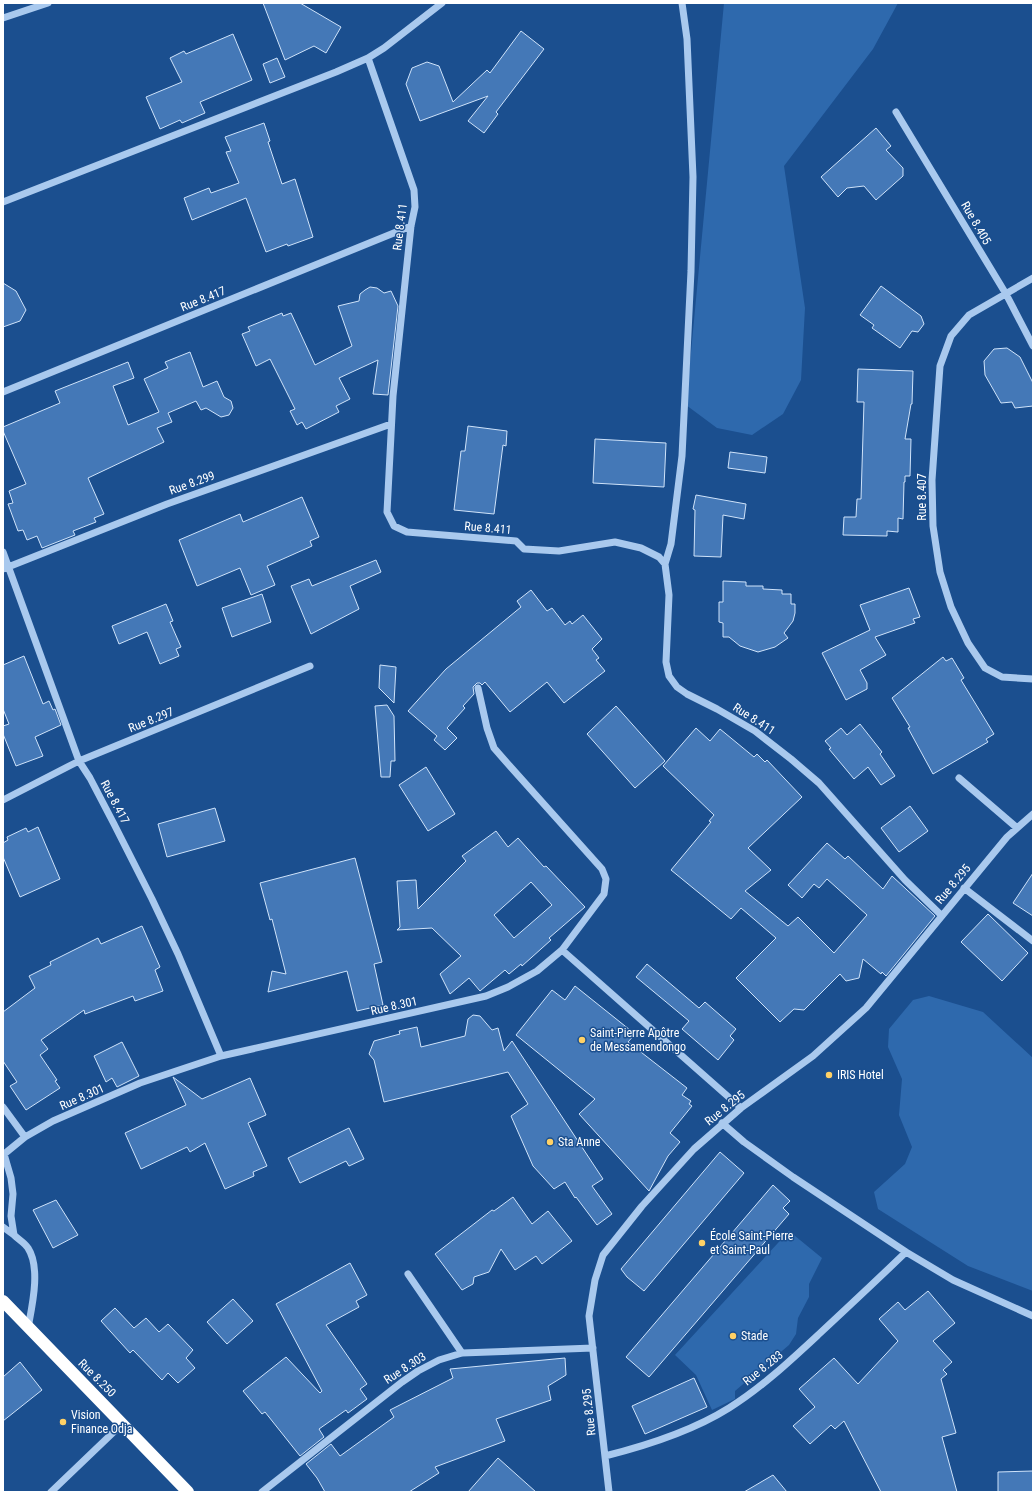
<svg xmlns="http://www.w3.org/2000/svg" width="1036" height="1495" font-family="'Roboto Condensed',sans-serif">
  <rect width="100%" height="100%" fill="#1b4f8f"/>
  <path fill="#2e69ad" d="M 724,3 L 898,3 L 873,49 L 784,166 L 805,308 L 801,380 L 783,414 L 752,435 L 717,428 L 686,405 Z
    M 929,996 L 983,1012 L 1033,1058 L 1033,1291 L 968,1266 L 878,1209 L 874,1192 L 905,1164 L 912,1147 L 899,1115 L 902,1079 L 888,1047 L 889,1029 L 913,1000 Z
    M 789,1231 L 822,1258 L 809,1284 L 809,1297 L 798,1318 L 796,1334 L 789,1345 L 735,1391 L 735,1399 L 712,1410 L 696,1375 L 675,1355 Z"/>
  <path fill="#4478b7" stroke="#cfe3fa" fill-rule="evenodd" d="M 263,3 L 300,3 L 341,27 L 326,53 L 314,46 L 285,60 Z
    M 521,31 L 544,49 L 496,112 L 498,114 L 484,133 L 468,121 L 488,96 L 420,121 L 406,84 L 412,68 L 427,62 L 439,66 L 453,102 L 487,70 L 490,73 Z
    M 233,34 L 252,80 L 200,102 L 205,113 L 182,123 L 180,120 L 160,129 L 146,97 L 182,82 L 170,58 L 184,51 L 186,54 Z
    M 277,58 L 285,77 L 270,83 L 263,64 Z
    M 264,123 L 270,141 L 268,142 L 282,184 L 295,179 L 313,237 L 288,246 L 287,244 L 266,252 L 246,198 L 192,220 L 184,198 L 209,188 L 211,193 L 239,183 L 226,152 L 231,151 L 225,137 Z
    M 876,128 L 891,146 L 886,150 L 903,168 L 903,176 L 876,200 L 864,186 L 847,188 L 838,197 L 821,177 Z
    M 3,283 L 16,291 L 26,310 L 20,321 L 3,327 Z
    M 881,286 L 921,316 L 924,324 L 918,332 L 912,331 L 900,348 L 872,328 L 874,325 L 860,315 Z
    M 370,287 L 377,288 L 384,293 L 391,291 L 398,306 L 388,395 L 373,394 L 378,360 L 339,378 L 350,399 L 336,406 L 339,412 L 306,429 L 302,422 L 297,425 L 290,411 L 295,409 L 270,359 L 256,366 L 242,334 L 250,331 L 248,327 L 282,313 L 283,316 L 291,313 L 315,365 L 352,346 L 338,306 L 359,301 L 360,294 L 365,290 Z
    M 1007,348 L 1020,357 L 1033,383 L 1033,406 L 1015,408 L 1012,402 L 1001,403 L 985,375 L 984,361 L 994,349 Z
    M 190,352 L 203,387 L 217,381 L 224,397 L 231,401 L 233,408 L 229,415 L 221,417 L 206,408 L 201,410 L 196,401 L 168,413 L 172,422 L 157,428 L 164,442 L 88,478 L 104,514 L 94,518 L 96,522 L 73,531 L 75,535 L 42,548 L 37,536 L 27,540 L 23,530 L 18,531 L 8,504 L 13,503 L 9,491 L 26,484 L 3,431 L 3,427 L 60,403 L 55,391 L 128,362 L 134,378 L 113,386 L 128,425 L 159,412 L 144,379 L 168,368 L 165,362 Z
    M 858,369 L 913,371 L 912,404 L 911,404 L 905,439 L 911,439 L 910,476 L 905,476 L 905,482 L 904,482 L 903,519 L 898,518 L 898,532 L 887,531 L 887,536 L 843,535 L 844,517 L 856,517 L 857,499 L 861,499 L 864,402 L 857,402 Z
    M 468,426 L 507,431 L 506,446 L 503,445 L 494,514 L 454,510 L 461,451 L 465,451 Z
    M 595,439 L 666,443 L 664,487 L 593,483 Z
    M 730,452 L 767,457 L 765,473 L 728,468 Z
    M 696,495 L 746,504 L 744,519 L 723,515 L 721,557 L 694,556 L 695,510 L 693,509 Z
    M 302,497 L 319,537 L 310,541 L 312,546 L 267,566 L 275,585 L 251,595 L 240,568 L 197,586 L 179,540 L 240,514 L 243,522 Z
    M 376,560 L 381,572 L 350,586 L 359,609 L 311,634 L 291,586 L 309,579 L 312,586 Z
    M 723,581 L 746,582 L 746,586 L 763,586 L 763,589 L 782,590 L 782,594 L 791,594 L 791,604 L 795,604 L 795,613 L 793,621 L 784,633 L 788,638 L 775,647 L 758,652 L 740,646 L 729,637 L 723,637 L 723,623 L 719,622 L 719,602 L 723,602 Z
    M 909,588 L 920,617 L 913,619 L 915,623 L 875,637 L 886,655 L 860,670 L 867,683 L 867,689 L 846,700 L 822,653 L 870,630 L 860,605 Z
    M 531,590 L 547,611 L 552,608 L 565,625 L 570,621 L 572,624 L 583,615 L 602,639 L 592,649 L 599,658 L 596,660 L 605,671 L 564,703 L 547,682 L 510,712 L 485,682 L 482,685 L 480,683 L 477,683 L 473,687 L 474,694 L 463,706 L 465,708 L 447,728 L 457,738 L 445,750 L 434,740 L 437,736 L 408,711 L 446,669 L 521,607 L 517,601 Z
    M 262,594 L 271,622 L 232,637 L 222,608 Z
    M 166,604 L 173,621 L 170,622 L 181,647 L 176,649 L 179,656 L 160,664 L 147,632 L 119,644 L 112,626 Z
    M 24,656 L 43,704 L 49,701 L 53,710 L 55,709 L 61,725 L 35,737 L 43,756 L 16,766 L 3,734 L 3,726 L 9,724 L 3,709 L 3,665 Z
    M 943,657 L 946,661 L 952,658 L 964,678 L 961,680 L 994,734 L 986,739 L 988,742 L 933,774 L 908,728 L 910,727 L 892,698 Z
    M 380,665 L 396,667 L 394,703 L 379,688 Z
    M 387,705 L 394,716 L 395,761 L 391,761 L 390,777 L 381,777 L 375,706 Z
    M 616,706 L 665,761 L 635,788 L 587,734 Z
    M 860,724 L 882,752 L 880,754 L 895,776 L 881,785 L 868,767 L 854,779 L 829,749 L 831,748 L 825,741 L 841,728 L 847,735 Z
    M 696,728 L 710,741 L 720,729 L 754,757 L 757,754 L 765,762 L 767,760 L 802,797 L 748,848 L 771,870 L 745,891 L 788,926 L 798,917 L 834,953 L 867,915 L 827,879 L 819,888 L 814,884 L 802,898 L 788,885 L 827,843 L 845,859 L 848,856 L 883,889 L 892,876 L 935,916 L 886,976 L 882,972 L 881,974 L 863,959 L 859,978 L 846,981 L 840,974 L 804,1010 L 794,1009 L 780,1022 L 736,978 L 776,938 L 741,908 L 731,919 L 671,870 L 711,822 L 709,821 L 714,815 L 663,766 Z
    M 426,767 L 455,814 L 428,831 L 399,785 Z
    M 910,806 L 928,831 L 899,852 L 881,828 Z
    M 215,808 L 225,841 L 167,857 L 158,824 Z
    M 38,827 L 60,879 L 20,897 L 3,857 L 3,843 L 8,840 L 7,837 L 26,828 L 28,832 Z
    M 496,831 L 508,847 L 518,838 L 544,867 L 546,866 L 585,907 L 549,938 L 551,940 L 522,966 L 521,964 L 509,974 L 505,970 L 480,991 L 469,978 L 450,994 L 440,974 L 461,956 L 432,928 L 397,930 L 400,927 L 397,881 L 416,880 L 418,909 L 466,861 L 462,856 ZM 531,882 L 552,905 L 514,938 L 494,915 Z
    M 355,858 L 382,962 L 374,964 L 383,1005 L 357,1011 L 347,971 L 268,992 L 272,971 L 286,974 L 272,919 L 270,920 L 260,883 Z
    M 1033,873 L 1033,916 L 1013,903 Z
    M 988,914 L 1028,953 L 1002,981 L 961,942 Z
    M 142,926 L 160,967 L 155,970 L 163,991 L 135,1001 L 133,996 L 85,1014 L 84,1010 L 41,1040 L 48,1049 L 40,1055 L 57,1080 L 55,1081 L 60,1088 L 26,1110 L 10,1086 L 17,1082 L 3,1061 L 3,1012 L 35,988 L 29,976 L 51,965 L 50,962 L 98,938 L 101,944 Z
    M 647,964 L 699,1008 L 705,1002 L 736,1029 L 730,1036 L 734,1040 L 718,1060 L 682,1029 L 689,1021 L 636,977 Z
    M 575,986 L 635,1034 L 628,1042 L 687,1088 L 682,1095 L 691,1101 L 689,1104 L 692,1106 L 670,1133 L 680,1142 L 668,1156 L 649,1191 L 579,1114 L 595,1099 L 516,1035 L 552,990 L 565,1000 Z
    M 473,1015 L 480,1016 L 492,1030 L 498,1028 L 504,1051 L 512,1041 L 603,1179 L 592,1186 L 612,1214 L 597,1225 L 576,1197 L 575,1198 L 565,1182 L 554,1189 L 533,1166 L 511,1116 L 528,1104 L 508,1072 L 384,1102 L 374,1060 L 369,1054 L 374,1041 L 400,1034 L 399,1031 L 417,1027 L 421,1047 L 465,1036 L 468,1019 Z
    M 122,1042 L 139,1076 L 117,1087 L 112,1078 L 106,1082 L 94,1056 Z
    M 173,1077 L 202,1099 L 250,1078 L 266,1115 L 248,1123 L 267,1166 L 253,1172 L 254,1176 L 225,1189 L 205,1143 L 190,1152 L 187,1147 L 141,1169 L 125,1133 L 186,1105 Z
    M 349,1128 L 364,1159 L 349,1166 L 346,1161 L 300,1183 L 288,1158 Z
    M 720,1152 L 744,1173 L 644,1291 L 627,1277 L 621,1269 Z
    M 773,1185 L 790,1201 L 783,1208 L 789,1214 L 649,1377 L 626,1357 Z
    M 513,1197 L 532,1224 L 548,1211 L 572,1241 L 542,1264 L 536,1256 L 515,1270 L 501,1249 L 489,1272 L 474,1277 L 473,1284 L 462,1290 L 435,1254 L 492,1210 L 494,1211 Z
    M 56,1200 L 78,1235 L 53,1248 L 33,1210 Z
    M 350,1263 L 367,1295 L 356,1301 L 359,1307 L 326,1325 L 367,1384 L 360,1389 L 367,1399 L 348,1413 L 346,1410 L 319,1429 L 324,1437 L 300,1456 L 265,1412 L 262,1414 L 243,1391 L 286,1357 L 320,1393 L 322,1391 L 276,1304 Z
    M 928,1291 L 955,1323 L 933,1341 L 952,1362 L 943,1370 L 947,1374 L 941,1379 L 956,1433 L 942,1437 L 957,1492 L 881,1492 L 844,1421 L 835,1429 L 831,1425 L 810,1444 L 793,1426 L 815,1407 L 799,1389 L 834,1358 L 858,1384 L 898,1341 L 879,1319 L 898,1302 L 905,1310 Z
    M 233,1299 L 253,1321 L 227,1344 L 207,1322 Z
    M 115,1308 L 134,1328 L 146,1318 L 159,1332 L 168,1324 L 193,1350 L 186,1358 L 195,1368 L 178,1383 L 168,1373 L 162,1380 L 133,1350 L 130,1353 L 101,1321 Z
    M 565,1358 L 566,1375 L 548,1386 L 551,1400 L 496,1419 L 505,1441 L 435,1467 L 439,1473 L 409,1492 L 325,1492 L 317,1478 L 306,1464 L 331,1444 L 340,1456 L 394,1417 L 390,1410 L 453,1378 L 450,1369 Z
    M 20,1362 L 42,1390 L 3,1421 L 3,1377 Z
    M 694,1378 L 707,1407 L 645,1434 L 632,1406 Z
    M 498,1458 L 536,1492 L 468,1492 Z
    M 1033,1471 L 1033,1492 L 998,1492 L 998,1472 Z
    M 773,1475 L 787,1492 L 744,1492 Z"/>
  <g fill="none" stroke-linecap="round" stroke-linejoin="round">
    <path stroke="#a9c9ee" stroke-width="7" d="M 442,3 L 384,48 L 368,58 L 414,190 L 415,207 L 411,226 L 393,396 L 387,512 L 394,526 L 407,532 L 516,541 L 524,549 L 559,551 L 615,542 L 641,548 L 659,557 L 665,564 L 669,595 L 666,662 L 669,676 L 677,687 L 687,694 L 717,709 L 755,731 L 791,759 L 819,783 L 905,880 L 941,915
      M 3,18 L 48,3
      M 896,112 L 1006,294 L 1033,346
      M 3,202 L 336,72 L 368,58
      M 1033,278 L 969,315 L 951,336 L 940,366 L 932,480 L 933,526 L 940,572 L 951,607 L 968,643 L 985,668 L 1002,677 L 1033,679
      M 3,392 L 411,226
      M 3,552 L 79,761 L 90,778 L 114,824 L 152,899 L 178,954 L 221,1056
      M 665,564 L 671,544 L 682,456 L 691,271 L 693,177 L 687,39 L 682,3
      M 3,569 L 167,504 L 391,424
      M 478,688 L 487,728 L 494,748 L 508,764 L 602,869 L 606,879 L 604,894 L 562,950
      M 959,778 L 1016,827
      M 3,800 L 79,761 L 310,666
      M 964,888 L 1033,941
      M 3,1107 L 25,1137
      M 722,1123 L 744,1142 L 793,1177 L 906,1252 L 953,1280 L 1033,1316
      M 4,1154 L 11,1178 L 13,1194 L 11,1216 L 14,1235 C 18,1239 25,1243 28,1248 C 41,1268 32,1306 28,1328
      M 3,1155 L 25,1137 L 53,1121 L 140,1083 L 221,1056 L 486,996 L 508,987 L 537,971 L 562,950 L 741,1108
      M 3,1227 L 14,1235
      M 408,1274 L 462,1353
      M 605,1456 C 645,1446 694,1430 729,1408 C 761,1388 790,1361 818,1335 C 847,1308 877,1280 906,1252
      M 51,1492 L 122,1424
      M 262,1492 L 402,1382 L 418,1371 L 439,1360 L 462,1353 L 593,1348
      M 609,1492 L 589,1316 L 595,1280 L 603,1255 L 642,1206 L 694,1149 L 741,1108 L 813,1056 L 866,1008 L 1007,837 L 1033,814"/>
    <path stroke="#fff" stroke-width="12" d="M 3,1301 L 188,1492"/>
  </g>
  <g fill="#ffd166" stroke="#1b4f8f" stroke-width="1.5">
    <circle cx="582" cy="1040" r="4"/>
    <circle cx="829" cy="1075" r="4"/>
    <circle cx="550" cy="1142" r="4"/>
    <circle cx="702" cy="1243" r="4"/>
    <circle cx="733" cy="1336" r="4"/>
    <circle cx="63" cy="1422" r="4"/>
  </g>
  <g text-anchor="middle" stroke-width="3" stroke-linejoin="round" paint-order="stroke">
    <g font-size="12" fill="#fff" stroke="#1b4f8f">
      <text transform="translate(976 223) rotate(60)" y="4">Rue 8.405</text>
      <text transform="translate(400 227) rotate(-83)" y="4">Rue 8.411</text>
      <text transform="translate(203 299) rotate(-22)" y="4">Rue 8.417</text>
      <text transform="translate(192 483) rotate(-20)" y="4">Rue 8.299</text>
      <text transform="translate(922 497) rotate(-90)" y="4">Rue 8.407</text>
      <text transform="translate(488 528) rotate(5)" y="4">Rue 8.411</text>
      <text transform="translate(754 719) rotate(33)" y="4">Rue 8.411</text>
      <text transform="translate(151 720) rotate(-22)" y="4">Rue 8.297</text>
      <text transform="translate(115 802) rotate(62)" y="4">Rue 8.417</text>
      <text transform="translate(953 884) rotate(-50)" y="4">Rue 8.295</text>
      <text transform="translate(394 1006) rotate(-13)" y="4">Rue 8.301</text>
      <text transform="translate(82 1097) rotate(-24)" y="4">Rue 8.301</text>
      <text transform="translate(725 1108) rotate(-39)" y="4">Rue 8.295</text>
      <text transform="translate(405 1368) rotate(-33)" y="4">Rue 8.303</text>
      <text transform="translate(763 1368) rotate(-39)" y="4">Rue 8.283</text>
      <text transform="translate(97 1378) rotate(45)" y="4">Rue 8.250</text>
      <text transform="translate(589 1412) rotate(-96)" y="4">Rue 8.295</text>
    </g>
    <g font-size="12" fill="#fff" stroke="#1b4f8f" text-anchor="start">
      <text x="590" y="1037">Saint-Pierre Apôtre<tspan x="590" dy="14">de Messamendongo</tspan></text>
      <text x="837" y="1079">IRIS Hotel</text>
      <text x="558" y="1146">Sta Anne</text>
      <text x="710" y="1240">École Saint-Pierre<tspan x="710" dy="14">et Saint-Paul</tspan></text>
      <text x="741" y="1340">Stade</text>
      <text x="71" y="1419">Vision<tspan x="71" dy="14">Finance Odja</tspan></text>
    </g>
  </g>
  <rect width="1036" height="1495" fill="none" stroke="#ffffff" stroke-width="8"/>
</svg>
